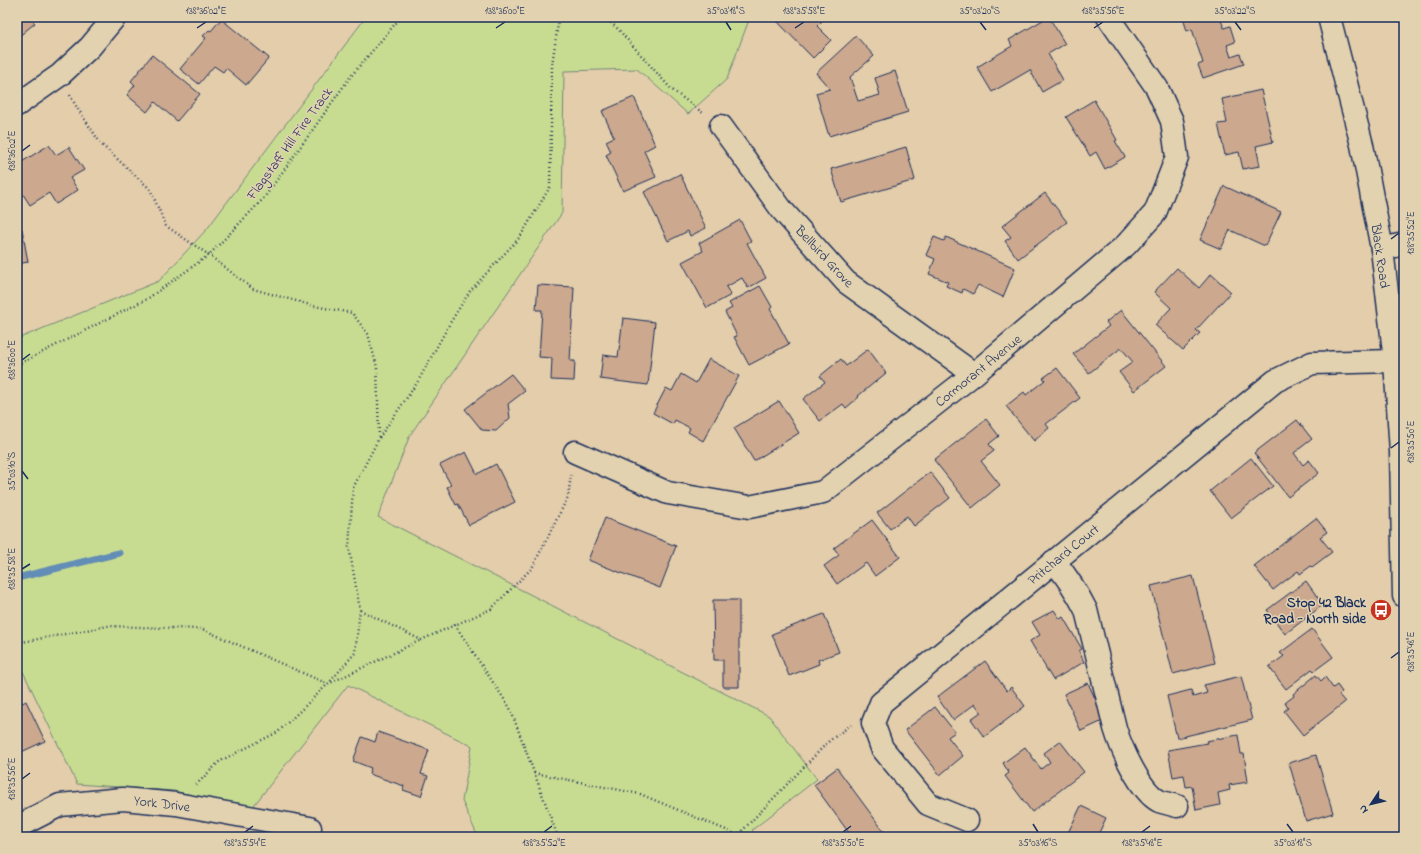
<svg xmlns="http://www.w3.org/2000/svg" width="1421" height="854" font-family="'Indie Flower',sans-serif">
  <rect width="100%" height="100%" fill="#e3cdaa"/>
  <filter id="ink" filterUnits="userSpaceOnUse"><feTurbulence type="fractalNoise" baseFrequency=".025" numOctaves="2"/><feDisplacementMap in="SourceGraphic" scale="8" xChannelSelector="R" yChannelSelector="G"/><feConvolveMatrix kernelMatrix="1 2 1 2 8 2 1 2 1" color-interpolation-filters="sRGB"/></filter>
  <g filter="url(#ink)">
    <path fill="#c8dc91" stroke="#728678" d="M 366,17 L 750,17 L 727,79 L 688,114 L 637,69 L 564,71 L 562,213 L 410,435 L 378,517 L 769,716 L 817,779 L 752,830 L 757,837 L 478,837 L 462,801 L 472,746 L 348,685 L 251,809 L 174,791 L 77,784 L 17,659 L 17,339 L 159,281 L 207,229 Z"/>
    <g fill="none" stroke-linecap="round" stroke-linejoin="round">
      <path stroke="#628db6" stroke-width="7" d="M 17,578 L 119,553"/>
    </g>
    <path fill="#cca88e" stroke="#1b2f5e" d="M 17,17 L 29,17 L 35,23 L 17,38 Z
      M 773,17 L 826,17 L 817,26 L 831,40 L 813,58 Z
      M 1048,17 L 1049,17 L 1065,44 L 1048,54 L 1063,80 L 1042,92 L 1030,70 L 992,92 L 977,67 L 1012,46 L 1009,40 Z
      M 1187,17 L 1224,17 L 1225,19 L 1221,20 L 1224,28 L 1230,26 L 1235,42 L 1227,45 L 1231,57 L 1240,54 L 1244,64 L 1203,78 L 1198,65 L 1203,63 L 1192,29 L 1187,31 L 1183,18 Z
      M 221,19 L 269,58 L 246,85 L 226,68 L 223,72 L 214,66 L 199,84 L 180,69 L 206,38 L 203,36 L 209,30 L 211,31 Z
      M 856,36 L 874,56 L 850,77 L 858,101 L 880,95 L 875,78 L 895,71 L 908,112 L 829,136 L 816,93 L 830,89 L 816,73 Z
      M 152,55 L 200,94 L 177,121 L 155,102 L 147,112 L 127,95 L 135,85 L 131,81 Z
      M 1261,90 L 1273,142 L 1256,146 L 1260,166 L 1243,169 L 1239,152 L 1225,155 L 1218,124 L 1227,123 L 1222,99 Z
      M 634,97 L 655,145 L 644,151 L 656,177 L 623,191 L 606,155 L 611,152 L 606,141 L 614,137 L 602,111 Z
      M 1094,100 L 1117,140 L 1115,141 L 1125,157 L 1105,169 L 1096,152 L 1090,156 L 1066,117 Z
      M 49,145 L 56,155 L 69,147 L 84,170 L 70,178 L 78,190 L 56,204 L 49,193 L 30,205 L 17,185 L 17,165 Z
      M 906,147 L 915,180 L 841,202 L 831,169 Z
      M 680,174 L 706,228 L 690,236 L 688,231 L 668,241 L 644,192 Z
      M 1224,186 L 1281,212 L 1265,246 L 1230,230 L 1221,249 L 1200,240 Z
      M 1045,193 L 1067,222 L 1018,259 L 1005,241 L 1011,237 L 1002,226 Z
      M 740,220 L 751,241 L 747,243 L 766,278 L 748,288 L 742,278 L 726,287 L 731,295 L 707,308 L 682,262 L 703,251 L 699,243 Z
      M 22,229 L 28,262 L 17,264 L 17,230 Z
      M 934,237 L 944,241 L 946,237 L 1015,268 L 1003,297 L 978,285 L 973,294 L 963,289 L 962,293 L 946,286 L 948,282 L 929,274 L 935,259 L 926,255 Z
      M 1177,268 L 1199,288 L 1211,274 L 1231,292 L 1196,330 L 1200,333 L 1183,350 L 1155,325 L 1171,308 L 1154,292 Z
      M 538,285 L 574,287 L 570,361 L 575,361 L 574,381 L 551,380 L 552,358 L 539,357 L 542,310 L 536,310 Z
      M 760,286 L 772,307 L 770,309 L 789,344 L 749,365 L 734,337 L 737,336 L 725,312 L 732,308 L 729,303 Z
      M 1121,310 L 1166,366 L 1134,391 L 1119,372 L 1133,362 L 1121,348 L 1089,373 L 1073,354 L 1109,326 L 1106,322 Z
      M 623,318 L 655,322 L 648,385 L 600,379 L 603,355 L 618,357 Z
      M 868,349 L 886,373 L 858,396 L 859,397 L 846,408 L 843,404 L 820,421 L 803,399 L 825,382 L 820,376 L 841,359 L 846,366 Z
      M 709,359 L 739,376 L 703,441 L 688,432 L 690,428 L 675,420 L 673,424 L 653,413 L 666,388 L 672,391 L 681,374 L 696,383 Z
      M 1057,368 L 1080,398 L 1046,424 L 1049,428 L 1034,441 L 1006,406 L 1024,392 L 1026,395 L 1045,380 L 1043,378 Z
      M 511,374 L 525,391 L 508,404 L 510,418 L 496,431 L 482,430 L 465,409 Z
      M 779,401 L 799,433 L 754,461 L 734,428 Z
      M 986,419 L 999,436 L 989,444 L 994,451 L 981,461 L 1000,485 L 972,508 L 934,460 Z
      M 1297,420 L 1312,439 L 1294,453 L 1303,465 L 1309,460 L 1319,473 L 1288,497 L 1254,453 Z
      M 466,452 L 477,474 L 496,464 L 515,502 L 469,525 L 458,504 L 456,505 L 447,487 L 451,485 L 440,465 Z
      M 1251,458 L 1273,486 L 1231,518 L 1210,491 Z
      M 930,472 L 950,498 L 914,526 L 907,516 L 890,529 L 877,513 Z
      M 605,518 L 676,546 L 660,588 L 588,560 Z
      M 1316,518 L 1327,532 L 1320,537 L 1332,552 L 1312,567 L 1311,566 L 1300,574 L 1298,571 L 1273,590 L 1254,566 Z
      M 872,520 L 900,557 L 875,576 L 866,563 L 837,584 L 824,566 L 839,555 L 834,548 Z
      M 1193,576 L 1215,663 L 1173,674 L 1151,586 Z
      M 1306,581 L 1323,605 L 1285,634 L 1267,610 Z
      M 713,600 L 739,600 L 739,687 L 723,687 L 723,660 L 714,660 Z
      M 1054,610 L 1060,619 L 1063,617 L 1082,649 L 1079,651 L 1084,662 L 1053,680 L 1030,641 L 1040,635 L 1032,622 Z
      M 824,614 L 839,652 L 818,660 L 819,664 L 789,676 L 772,634 Z
      M 1312,629 L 1333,657 L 1314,671 L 1312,669 L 1286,689 L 1269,667 L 1284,656 L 1280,653 Z
      M 985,661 L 1007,691 L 1011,687 L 1025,706 L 984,737 L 971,719 L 981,712 L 975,704 L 953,720 L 937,697 Z
      M 1316,675 L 1321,681 L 1325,677 L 1333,688 L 1337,685 L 1342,692 L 1339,695 L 1345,702 L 1303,735 L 1284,711 L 1288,708 L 1285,703 L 1294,696 L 1293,694 Z
      M 1241,676 L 1252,720 L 1177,738 L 1167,696 L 1191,690 L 1193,697 L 1207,693 L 1204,685 Z
      M 1088,683 L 1105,720 L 1081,731 L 1064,694 Z
      M 26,701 L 45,741 L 17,754 L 17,706 Z
      M 935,707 L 955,732 L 948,737 L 963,756 L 940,775 L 905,730 Z
      M 378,732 L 429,750 L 421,774 L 428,776 L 421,796 L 403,790 L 404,786 L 369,774 L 371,768 L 353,761 L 362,737 L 375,742 Z
      M 1238,735 L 1241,754 L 1244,754 L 1248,782 L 1229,785 L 1230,790 L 1218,793 L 1220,805 L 1196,810 L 1192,786 L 1186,787 L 1184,775 L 1173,777 L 1168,750 L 1207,743 L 1206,741 Z
      M 1060,741 L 1084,772 L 1032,812 L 1005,776 L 1009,773 L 1003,763 L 1025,747 L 1041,769 L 1050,762 L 1044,753 Z
      M 1316,755 L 1333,813 L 1306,821 L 1289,763 Z
      M 837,768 L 888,837 L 852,837 L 814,785 Z
      M 1081,806 L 1106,818 L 1097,837 L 1066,837 Z"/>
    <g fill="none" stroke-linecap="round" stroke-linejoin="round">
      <g stroke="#1b2f5e" stroke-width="25">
        <path id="minor" d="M 17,105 L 60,75 L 90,47 L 115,17
          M 721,126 L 782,210 L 846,282 L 974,374
          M 1382,249 L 1404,244
          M 575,452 L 668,493 L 749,507 L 823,492 L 974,374 L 1126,245 L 1155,213 L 1177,157 L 1172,121 L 1157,88 L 1108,17
          M 1054,561 C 1067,577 1077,592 1086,610 L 1115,728 C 1121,748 1140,791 1159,801 C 1164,803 1171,804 1177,806
          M 967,820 L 928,804 L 882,748 L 873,723 L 881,703 L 1275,381 L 1312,363 L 1395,361
          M 17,827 L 60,805 L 123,799 L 176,804 L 310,828"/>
      </g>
      <g stroke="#1b2f5e" stroke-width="25">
        <path id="major" d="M 1329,17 L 1362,145 L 1382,249 L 1395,361 L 1401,452 L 1404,596"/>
      </g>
      <path stroke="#1b2f5e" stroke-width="2.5" stroke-dasharray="1 3" stroke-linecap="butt" d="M 605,17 L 618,29 L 671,89 L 703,113
        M 70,95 L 76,106 L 101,144 L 150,189 L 166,226 L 209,255 L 253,289 L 314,306 L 352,313 L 368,334 L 377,367 L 379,438
        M 17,365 L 147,299 L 209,255 L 264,198 L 351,76 L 401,17
        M 360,610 L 421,640 L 491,609 L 532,568 L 568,497 L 571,475
        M 455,625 L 510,708 L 558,837
        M 17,643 L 108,626 L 202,629 L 328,684 L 421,640
        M 534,773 L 640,794 L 738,835 L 829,741 L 851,725
        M 196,785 L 220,761 L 278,732 L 328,684 L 355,653 L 360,610 L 349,547 L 353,488 L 379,438 L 417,383 L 450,323 L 470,291 L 520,237 L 550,187 L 552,65 L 559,17"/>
      <use href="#minor" stroke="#e3d2af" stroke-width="22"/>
      <use href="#major" stroke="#e3d2af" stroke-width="22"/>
    </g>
  </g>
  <path fill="none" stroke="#1b2f5e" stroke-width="1.5" d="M 726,22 L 731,30M 980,22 L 986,30M 1235,22 L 1241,30M 197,28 L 206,22M 496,28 L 505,22M 795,28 L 804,22M 1094,28 L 1103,22M 22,151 L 30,145M 1391,239 L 1399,233M 22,360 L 30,354M 1391,448 L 1399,442M 22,471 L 28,479M 22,569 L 30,564M 1391,658 L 1399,652M 22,779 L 30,773M 1033,824 L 1038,832M 1287,824 L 1293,832M 245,832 L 253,826M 544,832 L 552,826M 843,832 L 851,826M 1142,832 L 1150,826"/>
  <defs>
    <g id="bus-disc" transform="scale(1.15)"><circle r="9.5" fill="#c8321e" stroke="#e3d2af"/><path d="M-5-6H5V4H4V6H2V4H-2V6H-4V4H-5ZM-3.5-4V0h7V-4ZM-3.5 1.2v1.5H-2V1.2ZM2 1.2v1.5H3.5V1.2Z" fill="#fff"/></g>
  </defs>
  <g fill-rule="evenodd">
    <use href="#bus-disc" x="1381" y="610"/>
  </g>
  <g text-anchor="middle" stroke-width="3" stroke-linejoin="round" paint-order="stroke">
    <g font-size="14" fill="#1b2f5e" stroke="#e3d2af">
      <text transform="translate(289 143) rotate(-54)" y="5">Flagstaff Hill Fire Track</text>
      <text transform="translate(825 256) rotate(47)" y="5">Bellbird Grove</text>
      <text transform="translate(1381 256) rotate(82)" y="5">Black Road</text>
      <text transform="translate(978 370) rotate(-39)" y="5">Cormorant Avenue</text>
      <text transform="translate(1063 554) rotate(-39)" y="5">Pritchard Court</text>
      <text transform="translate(162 803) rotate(7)" y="5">York Drive</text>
    </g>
    <g font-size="14" font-weight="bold" fill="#1b2f5e" stroke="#e3d2af" text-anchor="end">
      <text x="1366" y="607">Stop 42 Black<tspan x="1366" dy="16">Road - North side</tspan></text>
    </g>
  </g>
  <rect width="1421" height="854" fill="none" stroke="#e3d2af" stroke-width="44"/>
  <g transform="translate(1371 804) rotate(235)" stroke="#e3d2af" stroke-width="3" paint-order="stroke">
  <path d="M0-3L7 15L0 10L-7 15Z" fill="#1b2f5e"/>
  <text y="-6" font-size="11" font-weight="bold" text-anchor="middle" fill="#1b2f5e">N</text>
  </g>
  <rect x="22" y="22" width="1377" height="810" fill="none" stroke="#1b2f5e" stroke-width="1.5"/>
  <g font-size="10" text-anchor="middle" fill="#1b2f5e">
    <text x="206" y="14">138°36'02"E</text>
    <text x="505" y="14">138°36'00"E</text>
    <text x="726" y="14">35°03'18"S</text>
    <text x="804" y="14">138°35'58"E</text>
    <text x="980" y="14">35°03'20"S</text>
    <text x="1103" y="14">138°35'56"E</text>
    <text x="1235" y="14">35°03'22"S</text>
    <text transform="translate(11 151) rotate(-90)" y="4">138°36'02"E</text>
    <text transform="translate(1410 233) rotate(-90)" y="4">138°35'52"E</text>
    <text transform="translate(11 360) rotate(-90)" y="4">138°36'00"E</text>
    <text transform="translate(1410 442) rotate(-90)" y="4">138°35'50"E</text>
    <text transform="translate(11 471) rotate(-90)" y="4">35°03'10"S</text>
    <text transform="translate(11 569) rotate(-90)" y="4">138°35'58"E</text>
    <text transform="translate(1410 652) rotate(-90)" y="4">138°35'48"E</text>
    <text transform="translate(11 779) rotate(-90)" y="4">138°35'56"E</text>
    <text x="245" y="846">138°35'54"E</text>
    <text x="544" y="846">138°35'52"E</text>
    <text x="843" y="846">138°35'50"E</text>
    <text x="1038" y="846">35°03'16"S</text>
    <text x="1142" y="846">138°35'48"E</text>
    <text x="1293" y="846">35°03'18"S</text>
  </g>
</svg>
